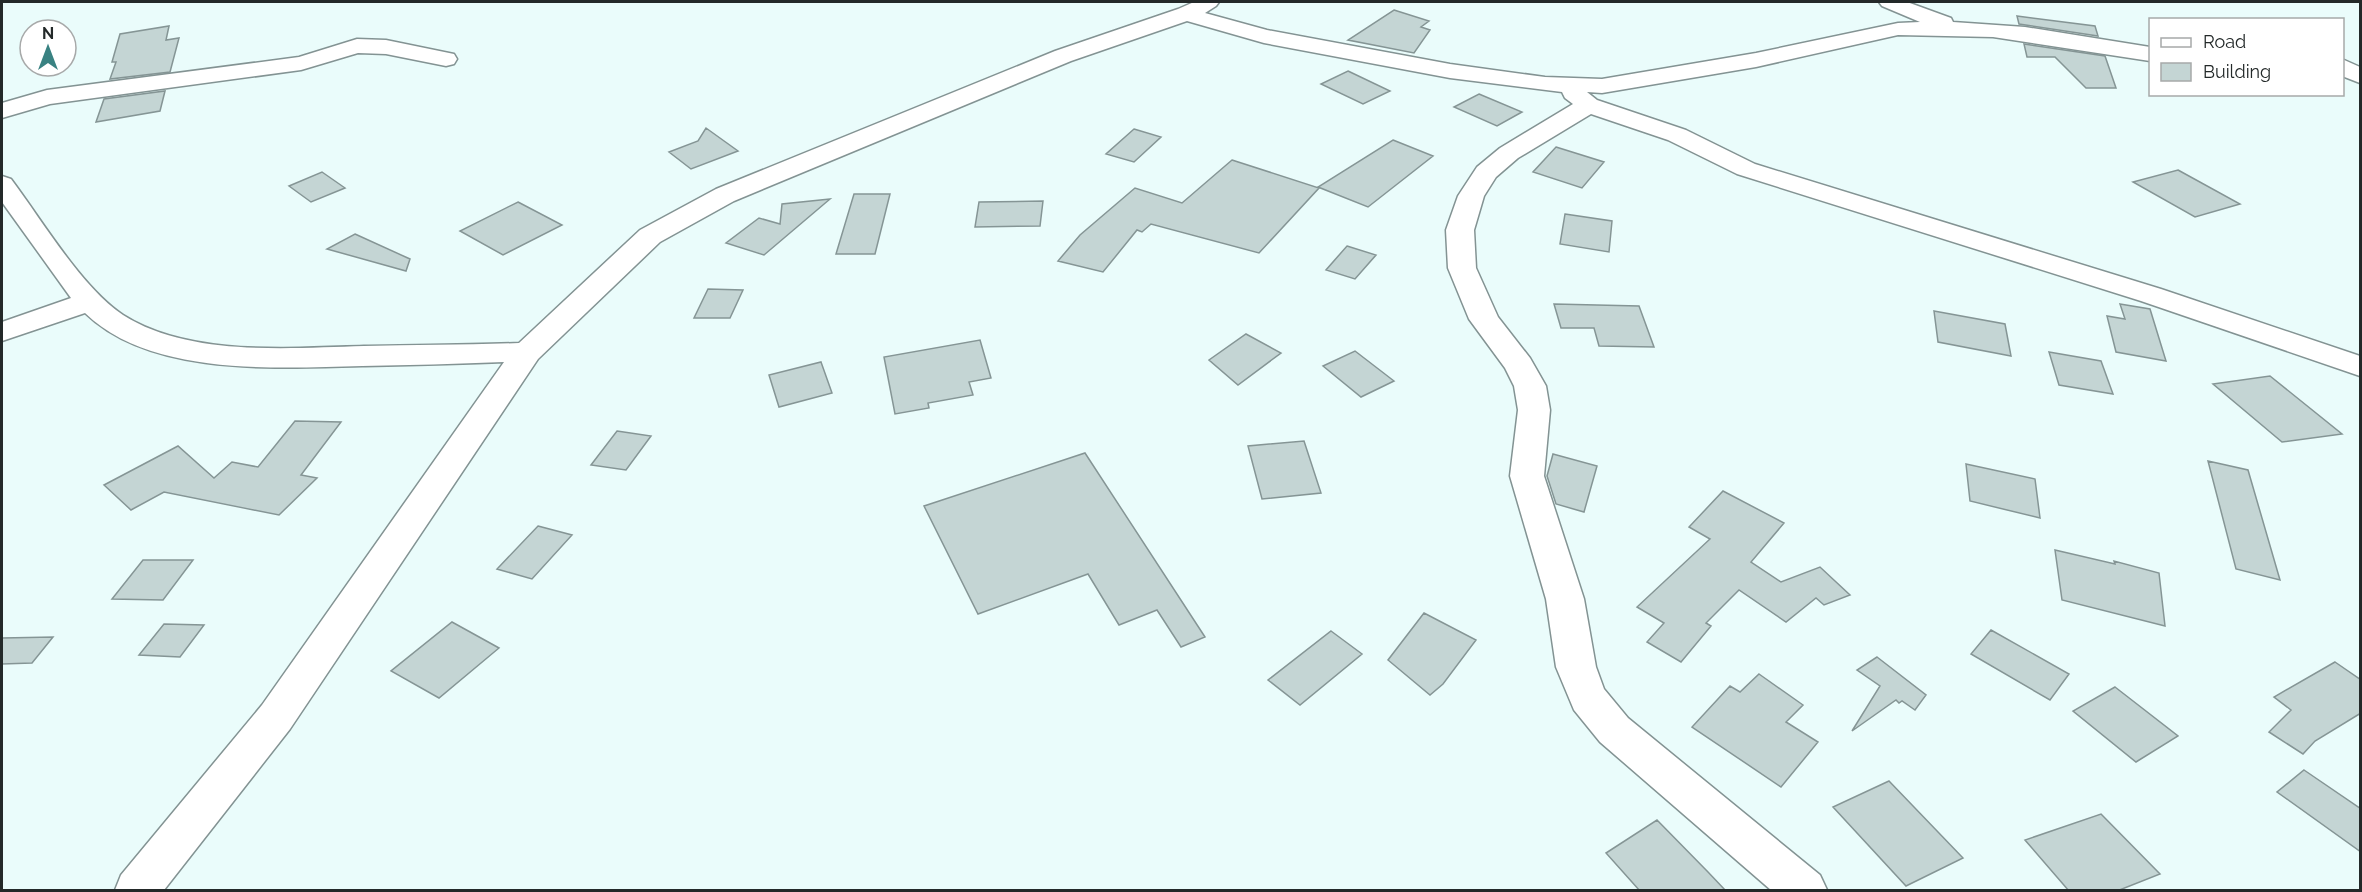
<svg xmlns="http://www.w3.org/2000/svg" width="2362" height="892" font-family="Raleway,sans-serif">
  <rect width="100%" height="100%" fill="#eafcfb"/>
  <path fill="#c4d5d4" stroke="#859595" stroke-width="1.5" d="M 1394,10 L 1429,21 L 1421,27 L 1430,30 L 1414,53 L 1348,40 Z
    M 2017,16 L 2095,26 L 2098,36 L 2019,24 Z
    M 169,26 L 166,40 L 179,38 L 170,72 L 110,79 L 116,62 L 112,62 L 120,34 Z
    M 2024,44 L 2105,56 L 2116,88 L 2086,88 L 2055,57 L 2027,57 Z
    M 1348,71 L 1390,91 L 1363,104 L 1321,84 Z
    M 165,91 L 160,111 L 96,122 L 104,99 Z
    M 1479,94 L 1522,112 L 1497,126 L 1454,107 Z
    M 706,128 L 738,151 L 691,169 L 669,152 L 698,141 Z
    M 1134,129 L 1161,137 L 1134,162 L 1106,154 Z
    M 1393,140 L 1433,156 L 1368,207 L 1318,187 Z
    M 1556,147 L 1604,162 L 1582,188 L 1533,172 Z
    M 1232,160 L 1319,188 L 1259,253 L 1151,224 L 1142,232 L 1137,230 L 1103,272 L 1058,261 L 1080,235 L 1135,188 L 1182,203 Z
    M 2178,170 L 2240,204 L 2195,217 L 2133,182 Z
    M 322,172 L 345,188 L 311,202 L 289,186 Z
    M 854,194 L 890,194 L 875,254 L 836,254 Z
    M 830,199 L 764,255 L 726,243 L 759,218 L 780,224 L 782,204 Z
    M 1043,201 L 1040,226 L 975,227 L 979,202 Z
    M 518,202 L 562,225 L 503,255 L 460,231 Z
    M 1565,214 L 1612,221 L 1609,252 L 1560,244 Z
    M 355,234 L 410,259 L 406,271 L 327,249 Z
    M 1347,246 L 1376,255 L 1355,279 L 1326,270 Z
    M 708,289 L 743,290 L 730,318 L 694,318 Z
    M 1554,304 L 1639,306 L 1654,347 L 1599,346 L 1594,328 L 1561,328 Z
    M 2120,304 L 2150,309 L 2166,361 L 2116,352 L 2107,316 L 2125,319 Z
    M 1934,311 L 2005,324 L 2011,356 L 1938,342 Z
    M 1246,334 L 1281,353 L 1238,385 L 1209,360 Z
    M 980,340 L 991,378 L 969,382 L 973,395 L 928,403 L 929,408 L 895,414 L 884,357 Z
    M 1355,351 L 1394,381 L 1361,397 L 1323,366 Z
    M 2049,352 L 2101,361 L 2113,394 L 2059,385 Z
    M 821,362 L 832,393 L 779,407 L 769,375 Z
    M 2270,376 L 2342,434 L 2282,442 L 2213,384 Z
    M 295,421 L 341,422 L 301,475 L 317,478 L 279,515 L 164,492 L 131,510 L 104,485 L 178,446 L 214,478 L 232,462 L 258,467 Z
    M 617,431 L 651,436 L 626,470 L 591,465 Z
    M 1304,441 L 1321,493 L 1262,499 L 1248,446 Z
    M 1085,453 L 1205,637 L 1181,647 L 1157,610 L 1119,625 L 1088,574 L 978,614 L 924,506 Z
    M 1553,454 L 1597,466 L 1584,512 L 1556,504 L 1547,476 Z
    M 2208,461 L 2248,470 L 2280,580 L 2236,569 Z
    M 1966,464 L 2035,479 L 2040,518 L 1970,501 Z
    M 1723,491 L 1784,523 L 1751,562 L 1781,582 L 1820,567 L 1850,595 L 1824,605 L 1816,598 L 1786,622 L 1739,590 L 1706,623 L 1711,626 L 1681,662 L 1647,642 L 1664,623 L 1637,607 L 1710,539 L 1689,527 Z
    M 538,526 L 572,535 L 532,579 L 497,569 Z
    M 2055,550 L 2115,564 L 2114,561 L 2159,573 L 2165,626 L 2062,600 Z
    M 143,560 L 193,560 L 163,600 L 112,599 Z
    M 1424,613 L 1476,640 L 1443,684 L 1430,695 L 1388,660 Z
    M 452,622 L 499,648 L 439,698 L 391,671 Z
    M 164,624 L 204,625 L 180,657 L 139,655 Z
    M 1991,630 L 2069,674 L 2050,700 L 1971,654 Z
    M 1331,631 L 1362,654 L 1300,705 L 1268,680 Z
    M 53,637 L 32,663 L 2,664 L 2,638 Z
    M 1877,657 L 1926,695 L 1915,710 L 1902,701 L 1899,703 L 1896,700 L 1852,731 L 1880,686 L 1857,670 Z
    M 2335,662 L 2361,680 L 2361,713 L 2315,741 L 2303,754 L 2269,732 L 2291,710 L 2274,697 Z
    M 1759,674 L 1803,705 L 1786,722 L 1818,742 L 1781,787 L 1692,727 L 1730,686 L 1740,692 Z
    M 2115,687 L 2178,736 L 2136,762 L 2073,711 Z
    M 2304,770 L 2361,809 L 2361,852 L 2277,792 Z
    M 1889,781 L 1963,858 L 1906,886 L 1833,807 Z
    M 2101,814 L 2160,874 L 2117,891 L 2069,891 L 2025,840 Z
    M 1657,820 L 1708,872 L 1726,891 L 1640,891 L 1606,853 Z"/>
  <g fill="none" stroke-linecap="round" stroke-linejoin="round">
    <g stroke="#839393" stroke-width="3">
      <path id="minor" d="M 1194,2 L 1219,2 L 1216,6 L 1205,13 L 1267,30 L 1450,64 L 1545,77 L 1602,79 L 1756,53 L 1898,23 L 1920,22 L 1882,6 L 1879,2 L 1907,2 L 1951,18 L 1953,22 L 2025,27 L 2150,47 L 2150,61 L 1993,37 L 1898,35 L 1756,67 L 1602,93 L 1587,92 L 1597,100 L 1686,130 L 1755,164 L 2161,289 L 2360,356 L 2360,376 L 2141,301 L 1737,174 L 1668,140 L 1591,114 L 1518,158 L 1496,177 L 1484,196 L 1474,230 L 1476,268 L 1498,317 L 1530,358 L 1546,386 L 1550,410 L 1544,476 L 1584,599 L 1596,667 L 1604,689 L 1628,718 L 1820,875 L 1827,890 L 1771,890 L 1600,742 L 1574,710 L 1556,667 L 1546,599 L 1510,476 L 1518,410 L 1514,386 L 1505,368 L 1469,319 L 1448,268 L 1446,230 L 1458,196 L 1477,167 L 1500,148 L 1573,104 L 1565,98 L 1562,92 L 1450,78 L 1264,43 L 1187,21 L 1071,61 L 734,201 L 660,242 L 538,359 L 290,729 L 164,890 L 115,890 L 121,875 L 262,705 L 504,362 C 457,364 409,365 362,366 C 277,368 151,377 85,313 L 2,341 L 2,322 L 71,298 L 2,202 L 2,176 L 11,179 C 42,220 81,287 123,315 C 189,357 289,348 364,346 C 416,345 467,345 519,343 L 640,230 L 716,189 L 1055,51 L 1178,9 Z
        M 357,39 L 386,40 L 454,54 L 457,59 L 454,64 L 446,66 L 386,54 L 358,53 L 301,70 L 50,104 L 2,118 L 2,103 L 47,90 L 299,57 Z
        M 2342,59 L 2360,67 L 2360,83 L 2342,76 Z"/>
    </g>
    <use href="#minor" fill="#fff" fill-rule="evenodd"/>
  </g>
  <rect width="2362" height="892" fill="none" stroke="#232929" stroke-width="6"/>
  <rect x="2149" y="18" width="195" height="78" fill="#ffffff" stroke="#a7a9a9" stroke-width="1.5"/>
  <rect x="2161" y="38" width="30" height="9" fill="#ffffff" stroke="#a7a9a9" stroke-width="1.5"/>
  <text x="2203" y="48" font-size="18" fill="#232929">Road</text>
  <rect x="2161" y="63" width="30" height="18" fill="#c4d5d4" stroke="#a7a9a9" stroke-width="1.5"/>
  <text x="2203" y="78" font-size="18" fill="#232929">Building</text>
  <g transform="translate(48 48)"><circle r="28" fill="#ffffff" stroke="#a7a9a9" stroke-width="1.5"/>
  <path d="M0-4.5L10 22L0 15L-10 22Z" fill="#398282"/>
  <text y="-9" font-size="16" font-weight="bold" text-anchor="middle" fill="#232929">N</text>
  </g>
</svg>
